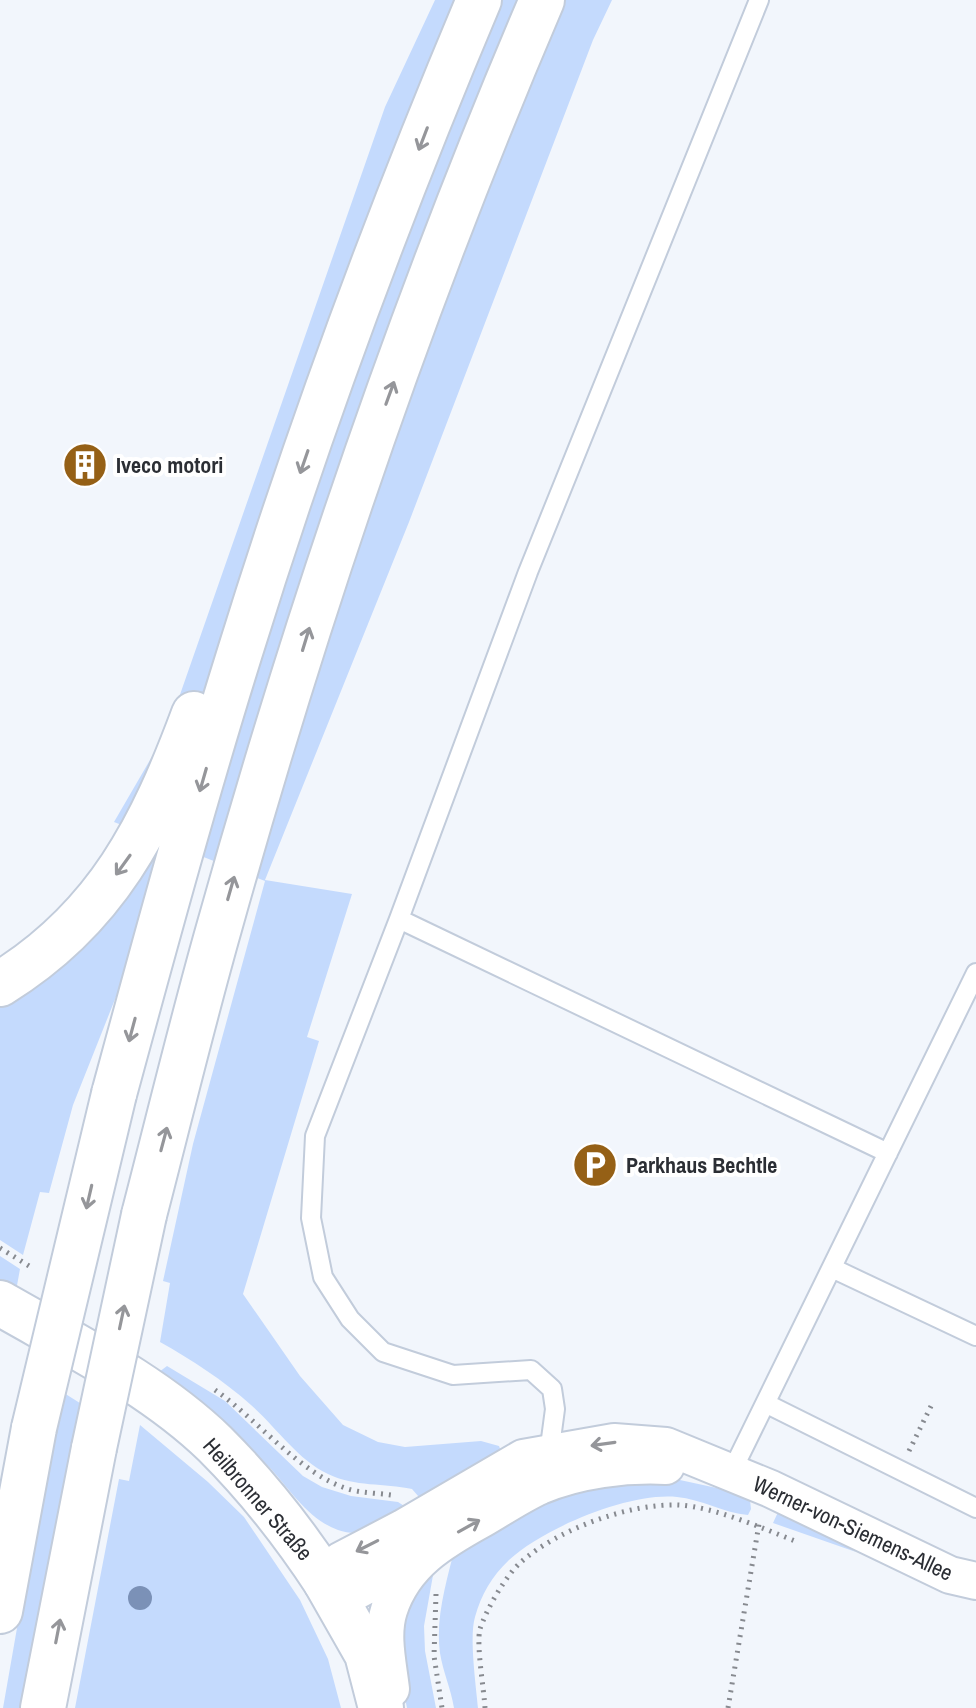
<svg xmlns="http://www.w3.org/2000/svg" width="976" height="1708" font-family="'Archivo Narrow',sans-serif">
  <rect width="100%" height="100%" fill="#f2f6fc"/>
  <path fill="#c4dafd" d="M 435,0 L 612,0 L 593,40 L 409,522 L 265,880 L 352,894 L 307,1037 L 319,1041 L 243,1294 L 300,1376 L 343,1425 L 378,1442 L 405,1447 L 481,1441 L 499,1446 L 502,1454 L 425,1504 L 412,1489 C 384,1483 355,1487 328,1474 C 298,1460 276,1427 251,1405 C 223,1380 192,1360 160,1342 L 170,1283 L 163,1281 L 193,1144 L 265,881 L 114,822 L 168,729 L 385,107 Z
    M 158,847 L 159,852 L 129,964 L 73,1105 L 49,1193 L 40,1192 L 23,1255 L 0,1240 L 0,1002 Z
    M 0,1256 L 20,1269 L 16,1291 L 0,1282 Z
    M 167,1366 L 225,1401 L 303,1476 L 322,1487 L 351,1496 L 398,1502 L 412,1511 C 389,1523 365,1540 338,1530 C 308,1519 291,1491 271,1469 C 238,1433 196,1404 159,1372 Z
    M 64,1393 L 83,1405 L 26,1708 L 3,1708 L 27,1571 Z
    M 140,1425 L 208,1482 L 244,1517 L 300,1600 L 328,1659 L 341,1708 L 75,1708 L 119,1479 L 129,1481 Z
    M 666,1477 L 740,1493 L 750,1500 L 751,1509 L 748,1515 C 724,1513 701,1499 677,1497 C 629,1492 544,1528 509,1560 C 492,1576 481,1595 475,1617 C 469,1637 476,1685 478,1708 L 454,1708 C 451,1689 443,1672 440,1653 C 435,1618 447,1580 455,1547 L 542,1496 Z
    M 779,1510 L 856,1552 L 773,1523 Z
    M 435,1564 L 424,1626 L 425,1651 L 436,1708 L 407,1708 L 399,1669 L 400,1615 Z"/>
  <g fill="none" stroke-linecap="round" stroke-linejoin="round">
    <g stroke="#c2ccdb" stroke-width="22">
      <path id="service" d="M 399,919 L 888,1153
        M 832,1268 L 976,1336
        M 767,1404 L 976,1508
        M 549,1454 L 555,1409 L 552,1389 L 531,1370 L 453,1375 L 383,1352 L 350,1319 L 323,1277 L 311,1218 L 315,1136 L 399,919 L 528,572 L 759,0
        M 731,1473 L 976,973"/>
    </g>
    <g stroke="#c2ccdb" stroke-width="40">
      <path id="minor" d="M 422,1556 L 354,1592 L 326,1582 L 340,1561 L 403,1528 L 523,1458 L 614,1442 L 666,1446 L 771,1489 L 950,1575 L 976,1581
        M 391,1689 C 388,1663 381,1635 389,1610 C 404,1563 442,1541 482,1519 C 501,1508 520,1495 540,1486 C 578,1470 625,1464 666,1466"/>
    </g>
    <g stroke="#c2ccdb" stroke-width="48">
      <path id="secondary" d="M 0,1303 C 73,1345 154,1385 215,1444 C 257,1486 294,1533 326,1582"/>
    </g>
    <g stroke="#c2ccdb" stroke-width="48">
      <path id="trunk" d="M 0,984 C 107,918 152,827 194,714
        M 114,1094 C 154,947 194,799 240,652 C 308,432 389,213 479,0
        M 144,1215 C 169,1119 192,1023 219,928 C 307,613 413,301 542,0
        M 326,1582 L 367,1654 L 381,1708
        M 0,1611 L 34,1428
        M 43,1708 L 94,1448"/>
    </g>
    <path stroke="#878a90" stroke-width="5" stroke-dasharray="2 6" stroke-linecap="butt" d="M 0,1248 L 34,1269
      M 215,1390 C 257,1419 300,1474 348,1489 C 361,1493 377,1493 391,1495
      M 909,1451 L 933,1402
      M 436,1594 L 434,1656 L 442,1708
      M 485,1708 C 484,1689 476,1645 480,1629 C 486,1610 506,1575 521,1562 C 558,1529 630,1503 679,1505 C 714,1507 762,1528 795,1541
      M 728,1708 L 759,1524"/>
    <use href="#service" stroke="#fff" stroke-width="18"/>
    <use href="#minor" stroke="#fff" stroke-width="36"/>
    <use href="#secondary" stroke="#fff" stroke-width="44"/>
    <use href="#trunk" stroke="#fff" stroke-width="44"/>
    <g stroke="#c2ccdb" stroke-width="48" stroke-linecap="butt">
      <path id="trunk-bridge" d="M 34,1428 L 114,1094
        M 94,1448 L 144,1215"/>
    </g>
    <use href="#trunk-bridge" stroke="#fff" stroke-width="44"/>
  </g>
  <circle fill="#7b91b7" cx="140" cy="1598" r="12"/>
  <defs><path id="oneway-shaft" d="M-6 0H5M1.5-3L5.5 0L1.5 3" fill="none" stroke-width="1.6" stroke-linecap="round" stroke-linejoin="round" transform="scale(2)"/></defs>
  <g stroke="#95969a">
    <use href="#oneway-shaft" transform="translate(423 139) rotate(111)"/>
    <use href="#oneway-shaft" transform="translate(390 393) rotate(-70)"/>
    <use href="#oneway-shaft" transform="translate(304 462) rotate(109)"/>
    <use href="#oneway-shaft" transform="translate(306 639) rotate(-73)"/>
    <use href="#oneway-shaft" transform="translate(203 780) rotate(106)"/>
    <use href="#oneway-shaft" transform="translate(123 865) rotate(126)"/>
    <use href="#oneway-shaft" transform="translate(231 888) rotate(-74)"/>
    <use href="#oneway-shaft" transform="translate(132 1030) rotate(105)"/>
    <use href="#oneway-shaft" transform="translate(164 1139) rotate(-75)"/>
    <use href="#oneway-shaft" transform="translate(89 1197) rotate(103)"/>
    <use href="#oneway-shaft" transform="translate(122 1317) rotate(-78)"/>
    <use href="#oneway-shaft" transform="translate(603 1444) rotate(172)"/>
    <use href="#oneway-shaft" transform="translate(469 1526) rotate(-29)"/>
    <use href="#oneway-shaft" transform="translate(367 1546) rotate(153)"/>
    <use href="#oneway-shaft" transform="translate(58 1631) rotate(-79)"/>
  </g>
  <defs>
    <g id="building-disc" transform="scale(2.3)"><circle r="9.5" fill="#956016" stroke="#fff"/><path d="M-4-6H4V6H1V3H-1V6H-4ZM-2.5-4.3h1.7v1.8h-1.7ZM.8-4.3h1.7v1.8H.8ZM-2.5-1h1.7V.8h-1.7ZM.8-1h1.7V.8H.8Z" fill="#fff"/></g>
    <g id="parking-disc" transform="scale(2.3)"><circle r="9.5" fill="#956016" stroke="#fff"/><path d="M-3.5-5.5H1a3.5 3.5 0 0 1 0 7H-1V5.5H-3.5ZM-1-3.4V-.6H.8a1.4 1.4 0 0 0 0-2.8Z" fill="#fff"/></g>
  </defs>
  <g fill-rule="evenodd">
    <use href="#building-disc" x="85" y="465"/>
    <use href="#parking-disc" x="595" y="1165"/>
  </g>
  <g text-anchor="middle" stroke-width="8" stroke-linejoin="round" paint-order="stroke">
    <g font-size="22" font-weight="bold" fill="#2b2e34" stroke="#fff" text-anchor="start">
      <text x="116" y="473">Iveco motori</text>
      <text x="626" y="1173">Parkhaus Bechtle</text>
    </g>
    <g font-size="22" fill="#2b2e34" stroke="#fff">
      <text transform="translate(258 1499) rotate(49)" y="8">Heilbronner Straße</text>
      <text transform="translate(853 1528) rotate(25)" y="8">Werner-von-Siemens-Allee</text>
    </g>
  </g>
</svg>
